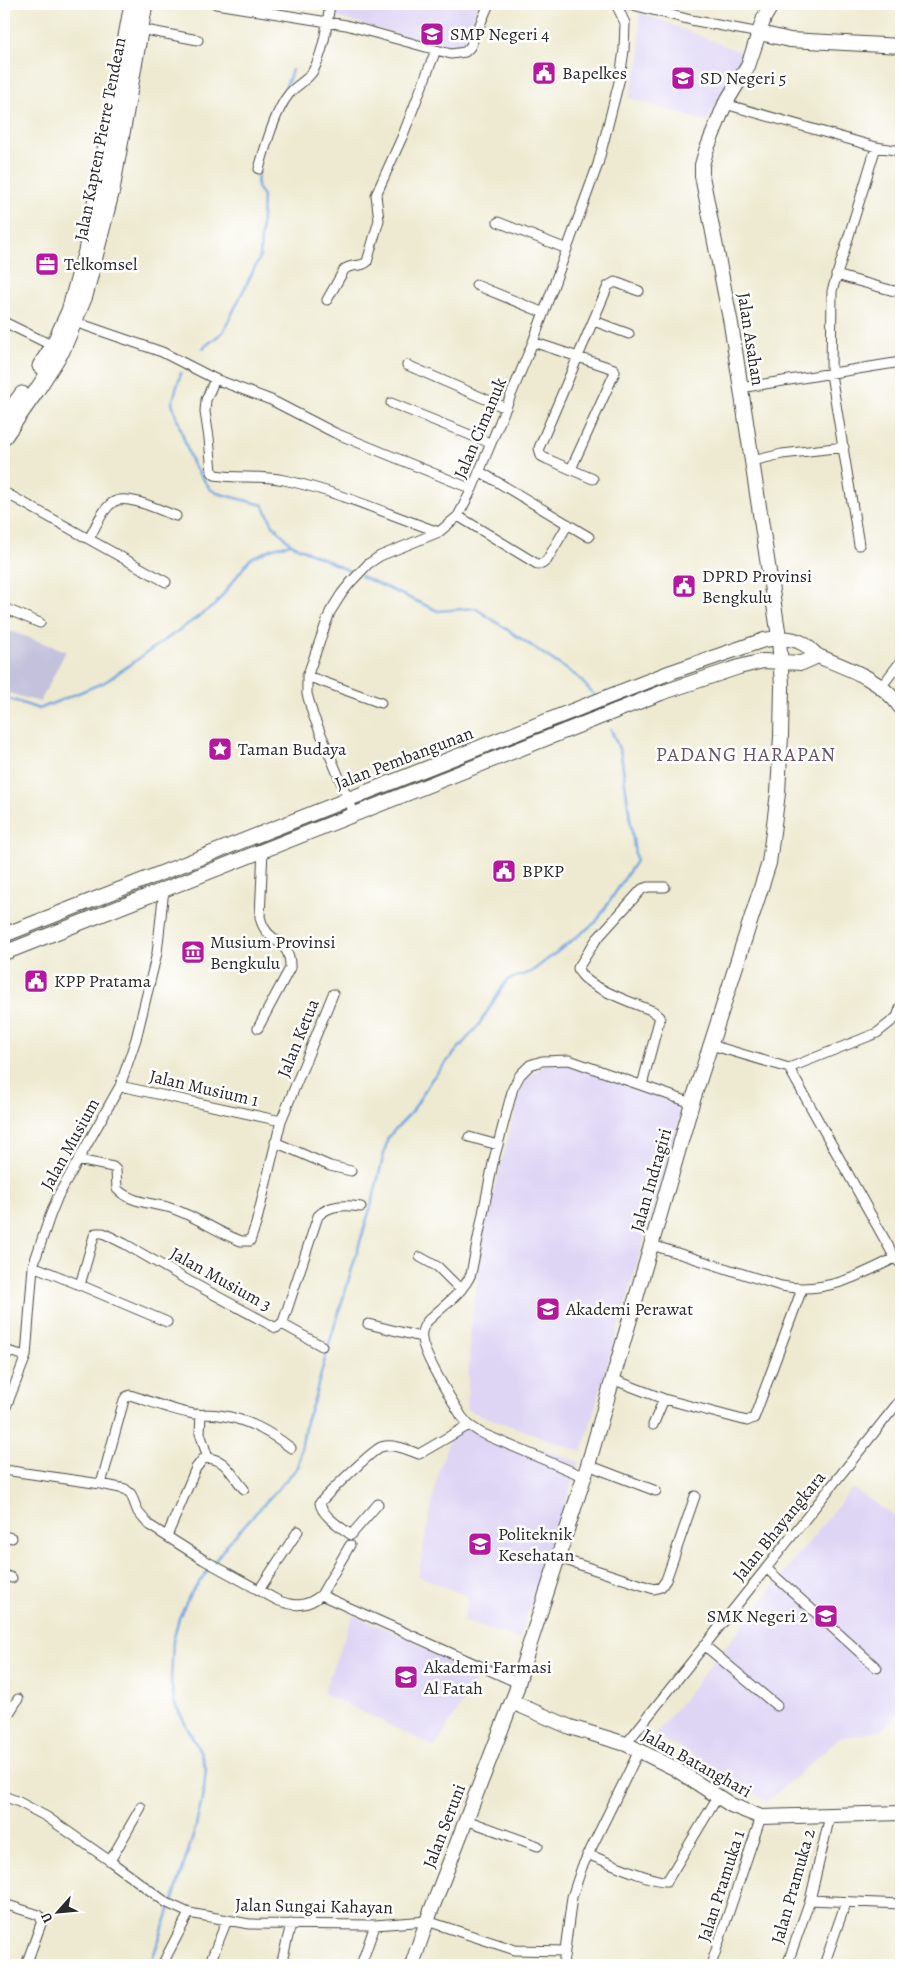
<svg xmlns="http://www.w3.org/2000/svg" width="905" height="1969" font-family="Alegreya,serif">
  <rect width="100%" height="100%" fill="#fff"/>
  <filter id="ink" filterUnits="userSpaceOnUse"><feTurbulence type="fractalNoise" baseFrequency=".02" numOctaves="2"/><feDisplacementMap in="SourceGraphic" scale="10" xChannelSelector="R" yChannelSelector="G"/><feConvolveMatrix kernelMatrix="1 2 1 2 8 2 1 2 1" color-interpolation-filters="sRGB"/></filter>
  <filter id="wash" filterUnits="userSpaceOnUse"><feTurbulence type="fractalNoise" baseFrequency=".0096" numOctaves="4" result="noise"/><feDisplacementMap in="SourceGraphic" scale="20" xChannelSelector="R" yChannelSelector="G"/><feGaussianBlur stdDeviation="1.12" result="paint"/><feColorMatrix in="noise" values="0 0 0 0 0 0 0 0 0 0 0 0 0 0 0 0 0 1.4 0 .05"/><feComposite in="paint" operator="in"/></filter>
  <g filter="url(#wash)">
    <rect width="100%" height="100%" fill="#eeead1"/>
    <path fill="#ded5f5" d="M 332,4 L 478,4 L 462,52 L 329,15 Z
      M 639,12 L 746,54 L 707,122 L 629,98 L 640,58 Z
      M 555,1057 L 684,1103 L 582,1452 L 467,1410 L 470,1335 L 484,1228 L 523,1082 Z
      M 456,1420 L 579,1462 L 519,1639 L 463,1621 L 468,1596 L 418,1576 L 438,1473 Z
      M 852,1488 L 901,1520 L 901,1712 L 880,1731 L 839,1738 L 767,1802 L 685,1750 L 654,1736 Z
      M 353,1615 L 483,1670 L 435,1747 L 323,1693 Z"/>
    <path fill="#c3c1db" d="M 4,629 L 66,651 L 40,702 L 4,692 Z"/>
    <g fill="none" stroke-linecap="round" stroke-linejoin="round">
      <path stroke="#76a6e0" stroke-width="2.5" d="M 282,98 L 292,70
        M 203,348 L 223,332 L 260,257 L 263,196 L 257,187 L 258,172
        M 181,373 L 172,403 L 192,463 L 210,489 L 217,493 L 263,505 L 273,525 L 291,544
        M 361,576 L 438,611 L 475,608 L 578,677 L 595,696
        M 4,697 L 39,709 L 105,682 L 215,605 L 250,559 L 273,548 L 291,544 L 356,574
        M 172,1903 L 196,1826 L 204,1789 L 206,1769 L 200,1752 L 174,1702 L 171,1681 L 173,1641 L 179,1618 L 189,1596 L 228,1543 L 298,1467 L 306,1421 L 313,1403 L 328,1348 L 373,1199 L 388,1137 L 412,1112 L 431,1080 L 478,1026 L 507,980 L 531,972 L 596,922 L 636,861 L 621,754 L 611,729
        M 150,1965 L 170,1908"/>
    </g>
  </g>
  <g filter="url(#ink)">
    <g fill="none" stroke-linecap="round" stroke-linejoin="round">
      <g stroke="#484844" stroke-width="11">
        <path id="street" d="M 216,4 L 346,25 L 451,54 L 465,52 L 470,47 L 489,4
          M 629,4 L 691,20 L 760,33
          M 140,29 L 198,40
          M 725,104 L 876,147 L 901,151
          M 259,169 C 265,148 275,111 289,94 C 296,85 307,81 313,71 C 324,51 327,25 330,4
          M 498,222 L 567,249
          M 836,275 L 894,291 L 901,290
          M 476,285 L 544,313
          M 327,300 L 344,270 C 351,263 360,268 367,262 L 379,220 L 376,195 L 403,135 L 436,50
          M 594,321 L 629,334
          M 4,322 L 53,346
          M 75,322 L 162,352 L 215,379 L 271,400 L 335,433 L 472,489
          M 533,342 L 614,369 L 615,372 L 571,469
          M 407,365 L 506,408
          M 215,379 L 206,400 L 205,412 L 209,438 L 212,472 L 215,475 C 238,479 261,475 284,480 C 337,491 387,514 439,532
          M 740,388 L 901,362
          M 391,403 L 490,443
          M 752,461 L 782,454 L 844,447
          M 479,471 L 589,537
          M 593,479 L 547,459 L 541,456 L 539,448 L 608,286 L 615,282 L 639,291
          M 4,492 L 166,582
          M 458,516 L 537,564 L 542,564 L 547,560 L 568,524
          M 89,539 C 95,528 102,510 112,503 C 126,492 161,511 176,516
          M 859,545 L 831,374 L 832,291 L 876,147
          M 4,608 L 40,623
          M 307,676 L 381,703
          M 881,687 L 901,661
          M 354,813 L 313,715 L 307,694 L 307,677 L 330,612 L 342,593 L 351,582 L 368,564 L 380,556 L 439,532 L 458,516 L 472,489 L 533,342 L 598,164 L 620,78 L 624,50 L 625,23 L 616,4
          M 258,1028 L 290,968 C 291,937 266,945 260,917 L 263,849
          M 711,1045 L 789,1068 L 895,1258 L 901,1264
          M 789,1068 L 877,1033 L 897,1017 L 901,1006
          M 642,1085 L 660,1017 L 653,1011 C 636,1004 581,986 578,968 L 596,940 L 642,889 L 648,887 L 665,887
          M 120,1086 L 281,1121
          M 469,1137 L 498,1145
          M 275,1142 L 330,1166 L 351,1171
          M 78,1160 L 113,1167 L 116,1170 L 117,1189 C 130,1202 150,1203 167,1207 C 193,1214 216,1232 241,1241 L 250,1241 L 256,1224 L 281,1121 L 333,994
          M 652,1245 L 781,1286 C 825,1294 857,1277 895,1258
          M 420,1257 L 438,1267 L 461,1290
          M 33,1266 L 80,1285 L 94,1236 L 96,1233 L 103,1233 L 125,1244 L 189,1281 L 276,1328 L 283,1322 L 318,1216 C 330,1204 345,1205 361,1207
          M 80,1285 L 167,1322
          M 282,1324 L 322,1346
          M 368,1324 L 421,1337
          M 4,1350 L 26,1356
          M 612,1379 L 664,1399 L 747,1421 L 754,1418 L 802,1289
          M 4,1412 L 26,1356 L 33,1266 L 50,1216 L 58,1196 L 120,1086 L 136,1039 L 157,953 L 164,889
          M 201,1415 L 200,1433 L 208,1458
          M 653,1425 L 664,1399
          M 588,1465 L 656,1491
          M 4,1470 L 101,1484 L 125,1489 L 131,1494 L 138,1512 L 149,1525 L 204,1560 L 277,1600 C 294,1607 307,1607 321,1595 L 518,1683
          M 585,1477 L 481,1433 L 469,1425 L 462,1417 C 452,1400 424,1357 422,1339 C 420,1330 426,1321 433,1316 C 447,1303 463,1292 471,1274 L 493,1163 L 513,1088 L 520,1075 L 530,1065 L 542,1061 L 569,1060 L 692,1103
          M 101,1484 L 124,1400 L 126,1397 L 130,1395 C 149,1401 169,1409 189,1413 C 199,1416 208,1413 219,1415 C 247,1419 269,1431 291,1448
          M 378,1504 L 351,1535 C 341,1527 322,1516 320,1503 C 326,1495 374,1449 381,1447 C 394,1443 408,1450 419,1454 L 469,1425
          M 4,1536 L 12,1538
          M 167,1536 L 196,1468 L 203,1459 C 225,1455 232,1476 244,1489
          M 559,1558 L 654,1589 L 661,1587 L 666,1580 L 695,1496
          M 766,1568 L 877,1668
          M 4,1575 L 12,1578
          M 259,1590 L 298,1531
          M 321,1595 L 350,1545
          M 704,1645 L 777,1706
          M 4,1721 L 18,1699
          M 626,1744 L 901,1399
          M 4,1796 L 19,1802 L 47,1817 L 110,1861 L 167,1903 L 189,1913 L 249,1924 L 375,1925 L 427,1921 L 515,1950 L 565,1951
          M 466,1820 L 538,1846
          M 587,1854 C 603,1860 654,1883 667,1881 L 717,1798
          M 110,1861 L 141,1807
          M 810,1900 L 901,1904
          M 4,1904 L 39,1915 L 42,1921 L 26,1965
          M 162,1965 L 189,1913
          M 209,1965 L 227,1920
          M 281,1965 L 291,1924
          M 361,1965 L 375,1925
          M 563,1965 L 572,1897 L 582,1867 L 639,1751
          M 711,1965 L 761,1817
          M 787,1965 L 810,1900 L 830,1816
          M 824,1965 L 846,1902"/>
      </g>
      <g stroke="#484844" stroke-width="16">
        <path id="secondary" d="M 760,33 L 790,40 L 901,46
          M 4,935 L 671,672 L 764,640 C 777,638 791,637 802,643 C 809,646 813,654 820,657 C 850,669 882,680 901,708
          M 4,953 L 661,693 L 739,667 L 763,661 L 802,663 L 818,656
          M 512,1702 L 570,1727 L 626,1744 L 674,1768 L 731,1805 L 761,1817 L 901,1813
          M 412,1965 L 427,1921 L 516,1691 L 524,1662 L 588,1465 L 692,1103 L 769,863 L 778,793 L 781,736 L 782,686 L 779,637 L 731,324 L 702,176 L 702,165 L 706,151 L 725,104 L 748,66 L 764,18 L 772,4"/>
      </g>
      <g stroke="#484844" stroke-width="17">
        <path id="primary" d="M 40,366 L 53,346 L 69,311 L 86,251 L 132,4
          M 4,419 L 22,394
          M 4,437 L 37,390 L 62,351 L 85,296 L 112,190 L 145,4"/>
      </g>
      <use href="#street" stroke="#fff" stroke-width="9"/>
      <use href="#secondary" stroke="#fff" stroke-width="14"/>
      <use href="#primary" stroke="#fff" stroke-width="15"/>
    </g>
  </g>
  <defs>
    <g id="school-square" transform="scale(1.25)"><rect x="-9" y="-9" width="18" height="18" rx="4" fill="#b5179e" stroke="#fff"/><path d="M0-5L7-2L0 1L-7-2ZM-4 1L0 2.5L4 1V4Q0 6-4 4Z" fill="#fff"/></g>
    <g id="civic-square" transform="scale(1.25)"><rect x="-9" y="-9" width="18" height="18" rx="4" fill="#b5179e" stroke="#fff"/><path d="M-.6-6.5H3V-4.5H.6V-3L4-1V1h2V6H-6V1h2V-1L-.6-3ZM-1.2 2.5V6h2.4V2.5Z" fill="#fff"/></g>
    <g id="office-square" transform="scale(1.25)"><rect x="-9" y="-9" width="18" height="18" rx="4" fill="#b5179e" stroke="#fff"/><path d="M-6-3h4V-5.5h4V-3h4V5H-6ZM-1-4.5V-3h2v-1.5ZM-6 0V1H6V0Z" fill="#fff"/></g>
    <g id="sight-square" transform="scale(1.25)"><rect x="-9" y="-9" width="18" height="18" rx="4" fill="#b5179e" stroke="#fff"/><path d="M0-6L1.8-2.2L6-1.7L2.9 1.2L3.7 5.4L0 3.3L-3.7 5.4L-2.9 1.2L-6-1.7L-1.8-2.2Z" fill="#fff"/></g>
    <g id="museum-square" transform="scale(1.25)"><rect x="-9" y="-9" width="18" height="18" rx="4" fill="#b5179e" stroke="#fff"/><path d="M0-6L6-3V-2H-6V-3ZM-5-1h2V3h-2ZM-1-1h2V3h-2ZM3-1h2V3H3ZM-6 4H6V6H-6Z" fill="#fff"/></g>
    <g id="university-square" transform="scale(1.25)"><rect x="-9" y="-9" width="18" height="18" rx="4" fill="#b5179e" stroke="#fff"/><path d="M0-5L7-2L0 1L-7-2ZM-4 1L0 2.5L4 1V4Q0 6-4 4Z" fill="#fff"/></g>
  </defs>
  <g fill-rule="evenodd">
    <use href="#school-square" x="432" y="34"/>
    <use href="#civic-square" x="544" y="73"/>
    <use href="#school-square" x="683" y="78"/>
    <use href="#office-square" x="47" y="264"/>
    <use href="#civic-square" x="684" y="586"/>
    <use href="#sight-square" x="220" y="749"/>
    <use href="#civic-square" x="504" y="871"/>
    <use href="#museum-square" x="193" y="952"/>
    <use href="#civic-square" x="36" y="981"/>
    <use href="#university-square" x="548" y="1309"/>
    <use href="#university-square" x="480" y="1544"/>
    <use href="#school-square" x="826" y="1616"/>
    <use href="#university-square" x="406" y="1677"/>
  </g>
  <g text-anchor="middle" stroke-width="5" stroke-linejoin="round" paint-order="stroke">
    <g font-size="18" fill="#2b2b2b" stroke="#fff" text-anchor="start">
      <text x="450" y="40">SMP Negeri 4</text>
      <text x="562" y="79">Bapelkes</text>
      <text x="700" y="84">SD Negeri 5</text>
      <text x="64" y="270">Telkomsel</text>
      <text x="702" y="582">DPRD Provinsi<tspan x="702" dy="21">Bengkulu</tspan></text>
      <text x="238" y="755">Taman Budaya</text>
      <text x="522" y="877">BPKP</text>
      <text x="210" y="948">Musium Provinsi<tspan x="210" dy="21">Bengkulu</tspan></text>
      <text x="54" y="987">KPP Pratama</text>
      <text x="566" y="1315">Akademi Perawat</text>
      <text x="498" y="1540">Politeknik<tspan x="498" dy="21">Kesehatan</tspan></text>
      <text x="808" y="1622" text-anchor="end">SMK Negeri 2</text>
      <text x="424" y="1673">Akademi Farmasi<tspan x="424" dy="21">Al Fatah</tspan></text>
    </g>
    <g font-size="18" fill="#2b2b2b" stroke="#fff">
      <text transform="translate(100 139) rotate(-79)" y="6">Jalan Kapten Pierre Tendean</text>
      <text transform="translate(751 339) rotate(81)" y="6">Jalan Asahan</text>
      <text transform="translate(480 428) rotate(-67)" y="6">Jalan Cimanuk</text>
      <text transform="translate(404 758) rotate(-21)" y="6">Jalan Pembangunan</text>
      <text transform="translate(298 1038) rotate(-68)" y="6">Jalan Ketua</text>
      <text transform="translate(204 1088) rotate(13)" y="6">Jalan Musium 1</text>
      <text transform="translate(70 1144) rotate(-61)" y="6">Jalan Musium</text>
      <text transform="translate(651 1180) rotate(-74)" y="6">Jalan Indragiri</text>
      <text transform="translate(221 1279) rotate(29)" y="6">Jalan Musium 3</text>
      <text transform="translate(779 1526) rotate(-51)" y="6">Jalan Bhayangkara</text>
      <text transform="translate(697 1763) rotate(29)" y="6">Jalan Batanghari</text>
      <text transform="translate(444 1826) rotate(-69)" y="6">Jalan Seruni</text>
      <text transform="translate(721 1886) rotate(-72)" y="6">Jalan Pramuka 1</text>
      <text transform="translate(793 1886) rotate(-74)" y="6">Jalan Pramuka 2</text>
      <text transform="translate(314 1906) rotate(1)" y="6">Jalan Sungai Kahayan</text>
    </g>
    <g font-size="20" letter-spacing="1" fill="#665565" stroke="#fff">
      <text x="746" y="761">PADANG HARAPAN</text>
    </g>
  </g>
  <rect width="905" height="1969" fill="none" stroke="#fff" stroke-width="20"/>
  <g transform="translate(58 1912) rotate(243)" stroke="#ffffff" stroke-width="4" paint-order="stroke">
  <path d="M0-4L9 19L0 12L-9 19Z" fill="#2b2b2b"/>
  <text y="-8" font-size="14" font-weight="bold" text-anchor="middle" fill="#2b2b2b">U</text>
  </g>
</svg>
